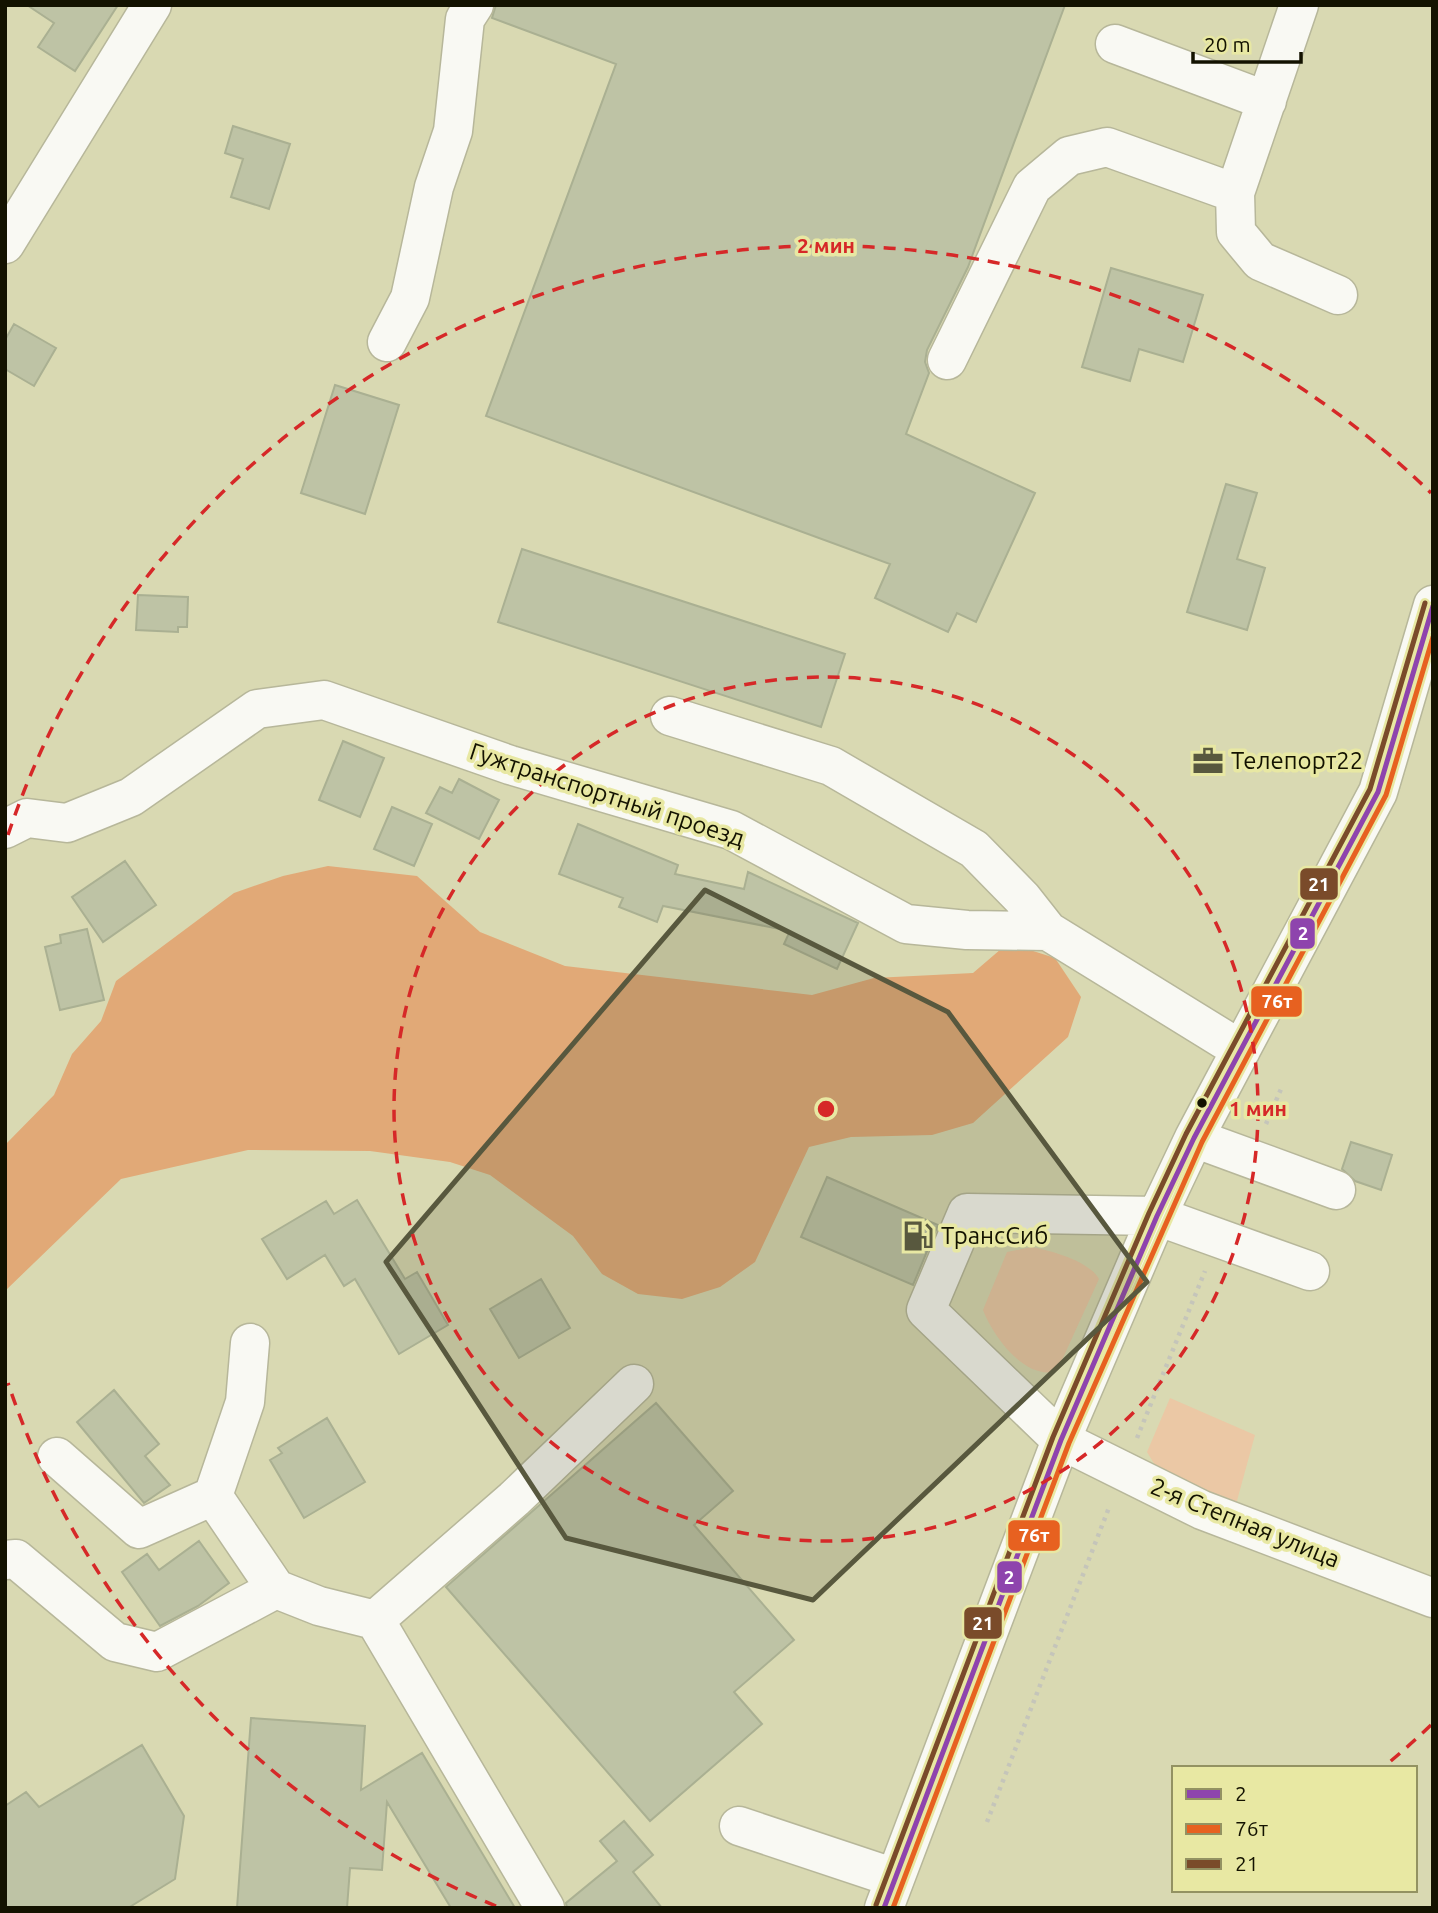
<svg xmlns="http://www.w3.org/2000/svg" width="1438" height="1913" font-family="Ubuntu,sans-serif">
  <rect width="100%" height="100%" fill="#d9d9b2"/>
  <path fill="#ebc8a5" d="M 1032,1247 C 1052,1251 1089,1261 1099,1279 L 1057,1371 C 1025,1381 993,1336 983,1310 L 1007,1252 Z
    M 1170,1398 L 1255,1435 L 1235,1508 L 1158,1470 L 1147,1452 Z"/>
  <path fill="#e1a977" d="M 328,866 L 417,876 L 480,932 L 565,966 L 812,995 L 874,978 L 973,973 L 1008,943 L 1055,958 L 1081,997 L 1068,1037 L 973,1123 L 932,1135 L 851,1137 L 809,1147 L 755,1262 L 720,1287 L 682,1299 L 638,1294 L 602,1274 L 573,1236 L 490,1175 L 450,1162 L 370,1151 L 248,1150 L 121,1179 L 5,1291 L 5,1145 L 54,1095 L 72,1054 L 101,1021 L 116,981 L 234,893 L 283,876 Z"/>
  <path fill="#bec3a5" stroke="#aab092" stroke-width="2" d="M 27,5 L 118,5 L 75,71 L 38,47 L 54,23 Z
    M 496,5 L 1065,5 L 968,267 L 927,350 L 925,362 L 929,373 L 906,434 L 1035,493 L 976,622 L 957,613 L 948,632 L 875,598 L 890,564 L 486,416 L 616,64 L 492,18 Z
    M 233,126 L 290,144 L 269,209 L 231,197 L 243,159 L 225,153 Z
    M 1111,268 L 1203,295 L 1183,362 L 1139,349 L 1130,381 L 1082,367 Z
    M 14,324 L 56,348 L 34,386 L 5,369 L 5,340 Z
    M 335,385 L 399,405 L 365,514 L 301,493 Z
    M 1226,484 L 1257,493 L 1237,559 L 1265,568 L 1247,630 L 1187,612 Z
    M 522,549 L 845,654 L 821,727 L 498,622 Z
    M 138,595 L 188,597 L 187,627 L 178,627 L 178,632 L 136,630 Z
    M 343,741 L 384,758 L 360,817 L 319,800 Z
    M 459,779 L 499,800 L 479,839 L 426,813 L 440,787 L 452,793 Z
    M 392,807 L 432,824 L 414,866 L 374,849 Z
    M 578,824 L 678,865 L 675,874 L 744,889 L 748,872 L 858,923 L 837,969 L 784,944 L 790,931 L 663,906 L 657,922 L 619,907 L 623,898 L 559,874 Z
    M 125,861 L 156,905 L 103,942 L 72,897 Z
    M 87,929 L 104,1000 L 60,1010 L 45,947 L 61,943 L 60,935 Z
    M 1351,1142 L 1392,1155 L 1381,1190 L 1355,1181 L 1342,1169 Z
    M 827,1177 L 938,1225 L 913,1285 L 801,1237 Z
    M 357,1200 L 405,1279 L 417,1272 L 448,1325 L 399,1354 L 355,1279 L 344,1286 L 325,1255 L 287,1279 L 262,1239 L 326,1201 L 334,1214 Z
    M 541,1279 L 570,1328 L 519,1358 L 490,1309 Z
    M 114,1390 L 159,1444 L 145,1456 L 170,1485 L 144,1503 L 77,1422 Z
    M 656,1403 L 733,1491 L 694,1525 L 794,1640 L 734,1692 L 762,1724 L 650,1821 L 446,1587 Z
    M 327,1418 L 365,1482 L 304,1518 L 270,1460 L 282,1453 L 278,1448 Z
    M 199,1541 L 229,1583 L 198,1606 L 160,1626 L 122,1572 L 147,1554 L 159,1570 Z
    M 251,1718 L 365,1726 L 361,1790 L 422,1753 L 515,1908 L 451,1908 L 387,1802 L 382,1870 L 350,1868 L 347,1908 L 237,1908 Z
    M 142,1745 L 184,1816 L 175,1879 L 128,1908 L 5,1908 L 5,1806 L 26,1792 L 39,1807 Z
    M 624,1821 L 653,1855 L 633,1872 L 662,1908 L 567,1908 L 566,1903 L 617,1861 L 600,1841 Z"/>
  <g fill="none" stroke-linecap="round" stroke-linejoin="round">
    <g stroke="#b7b79a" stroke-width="41">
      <path id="minor" d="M 1299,5 L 1235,193 L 1236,232 L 1260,261 L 1338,295
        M 1115,44 L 1267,101
        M 5,244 L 152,5
        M 387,342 L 410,298 L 434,187 L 453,131 L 465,19 L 474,5
        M 947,360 L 1032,187 L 1069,156 L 1107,147 L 1235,193
        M 670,716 L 831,766 L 974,849 L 1022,898 L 1048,931
        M 5,829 L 27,818 L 67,823 L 131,797 L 257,709 L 324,700 L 510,765 L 731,830 L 906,924 L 967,930 L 1048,931 L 1241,1050
        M 1194,1138 L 1336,1190
        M 1310,1271 L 1157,1216 L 967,1213 L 926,1310 L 1061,1440 L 1202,1510 L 1433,1598
        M 250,1343 L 245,1402 L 213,1496 L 276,1589 L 319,1606 L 375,1620 L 545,1908
        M 57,1457 L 139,1529 L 213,1496
        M 5,1560 L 16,1559 L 115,1642 L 157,1652 L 276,1589
        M 375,1620 L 514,1499 L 634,1384
        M 739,1826 L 895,1878
        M 884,1908 L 1061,1440 L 1157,1216 L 1194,1138 L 1378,792 L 1433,605"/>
    </g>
    <path stroke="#c5c5ba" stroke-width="4.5" stroke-dasharray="3.5 5" stroke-linecap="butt" d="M 1266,1124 L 1281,1089
      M 1137,1438 L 1205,1271
      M 987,1822 L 1110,1505"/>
    <use href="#minor" stroke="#f9f9f3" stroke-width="38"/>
    <g stroke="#e8e8a3" stroke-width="10">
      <path id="bus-1" d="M 884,1908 L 1061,1440 L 1157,1216 L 1194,1138 L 1378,792 L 1433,606"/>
    </g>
    <g stroke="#e8e8a3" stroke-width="10">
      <path id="bus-2" d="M 893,1908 L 1069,1443 L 1202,1142 L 1386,795 L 1433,637"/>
    </g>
    <g stroke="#e8e8a3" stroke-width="10">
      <path id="bus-3" d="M 876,1905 L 1053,1437 L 1149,1213 L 1186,1134 L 1370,789 L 1425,603"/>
    </g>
    <use href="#bus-1" stroke="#8e44ad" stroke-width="5"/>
    <use href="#bus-2" stroke="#e76120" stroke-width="5"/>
    <use href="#bus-3" stroke="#7a4b2a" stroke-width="5"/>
  </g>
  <path fill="#58583e" fill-opacity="0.2" stroke="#58583e" stroke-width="5" stroke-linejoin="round" d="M 705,890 L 948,1012 L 1147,1282 L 813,1600 L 566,1538 L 386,1262 Z"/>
  <g fill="none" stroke="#d62828" stroke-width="3.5" stroke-dasharray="12 9">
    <circle cx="826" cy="1109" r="432"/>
    <path d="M1431 1725A863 863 0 0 1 1386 1765M496 1906A863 863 0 0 1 8 1383M8 835A863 863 0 0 1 1431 493"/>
  </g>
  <defs>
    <g id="office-bare" transform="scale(2.415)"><path d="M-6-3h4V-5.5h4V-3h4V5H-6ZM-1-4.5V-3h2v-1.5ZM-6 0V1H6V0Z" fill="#58583e" stroke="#e8e8a3" stroke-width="2.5" paint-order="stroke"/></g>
    <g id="fuel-bare" transform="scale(2.415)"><path d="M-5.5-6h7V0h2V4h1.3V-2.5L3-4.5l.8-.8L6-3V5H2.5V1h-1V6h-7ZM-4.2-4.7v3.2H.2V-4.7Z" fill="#58583e" stroke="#e8e8a3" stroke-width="2.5" paint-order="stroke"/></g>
  </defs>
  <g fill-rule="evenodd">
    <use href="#office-bare" x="1208" y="761"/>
    <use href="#fuel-bare" x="918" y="1236"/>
  </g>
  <circle fill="#131200" stroke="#e8e8a3" stroke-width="2.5" cx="1202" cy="1103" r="6"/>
  <g text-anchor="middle" stroke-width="7" stroke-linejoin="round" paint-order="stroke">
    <g font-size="24" fill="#131200" stroke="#e8e8a3" text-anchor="start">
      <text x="1231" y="769">Телепорт22</text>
      <text x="941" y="1244">ТрансСиб</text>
    </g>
    <g font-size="24" fill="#131200" stroke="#e8e8a3">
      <text transform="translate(607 795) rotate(18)" y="8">Гужтранспортный проезд</text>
      <text transform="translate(1245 1523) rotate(22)" y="8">2-я Степная улица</text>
    </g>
  </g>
  <circle cx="826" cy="1109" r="10" fill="#d62828" stroke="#e8e8a3" stroke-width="3.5"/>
  <g font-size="21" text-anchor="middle" font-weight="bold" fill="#d62828" stroke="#e8e8a3" stroke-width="7" stroke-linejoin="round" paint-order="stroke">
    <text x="826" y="253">2 мин</text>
    <text x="1258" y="1116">1 мин</text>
  </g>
  <g stroke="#e8e8a3" stroke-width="2.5">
    <rect x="1299" y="867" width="40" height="34" rx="7" fill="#7a4b2a"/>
    <rect x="1289" y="917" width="27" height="33" rx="7" fill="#8e44ad"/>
    <rect x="1250" y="985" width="53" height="33" rx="7" fill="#e76120"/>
    <rect x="1007" y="1519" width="54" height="33" rx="7" fill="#e76120"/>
    <rect x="996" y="1560" width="27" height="34" rx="7" fill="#8e44ad"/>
    <rect x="963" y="1606" width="40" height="34" rx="7" fill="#7a4b2a"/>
  </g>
  <g font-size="19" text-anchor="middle" font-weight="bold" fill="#fff">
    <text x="1319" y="891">21</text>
    <text x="1303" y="940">2</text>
    <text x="1277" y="1008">76т</text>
    <text x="1034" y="1542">76т</text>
    <text x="1009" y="1584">2</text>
    <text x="983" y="1630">21</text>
  </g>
  <rect width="1438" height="1913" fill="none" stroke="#131200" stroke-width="14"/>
  <rect x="1172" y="1766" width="245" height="126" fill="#e8e8a3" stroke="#939262" stroke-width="2"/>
  <rect x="1186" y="1789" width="35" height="10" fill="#8e44ad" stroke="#939262" stroke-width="2"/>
  <text x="1235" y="1801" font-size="21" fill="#131200">2</text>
  <rect x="1186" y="1824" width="35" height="10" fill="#e76120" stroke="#939262" stroke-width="2"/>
  <text x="1235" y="1836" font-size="21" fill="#131200">76т</text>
  <rect x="1186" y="1859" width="35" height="10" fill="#7a4b2a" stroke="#939262" stroke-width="2"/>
  <text x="1235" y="1871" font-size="21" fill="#131200">21</text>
  <path d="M1193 52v10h108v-10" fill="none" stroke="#131200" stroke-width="3.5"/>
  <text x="1204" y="52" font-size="21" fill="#131200" stroke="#e8e8a3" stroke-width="5" paint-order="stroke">20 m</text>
</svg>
